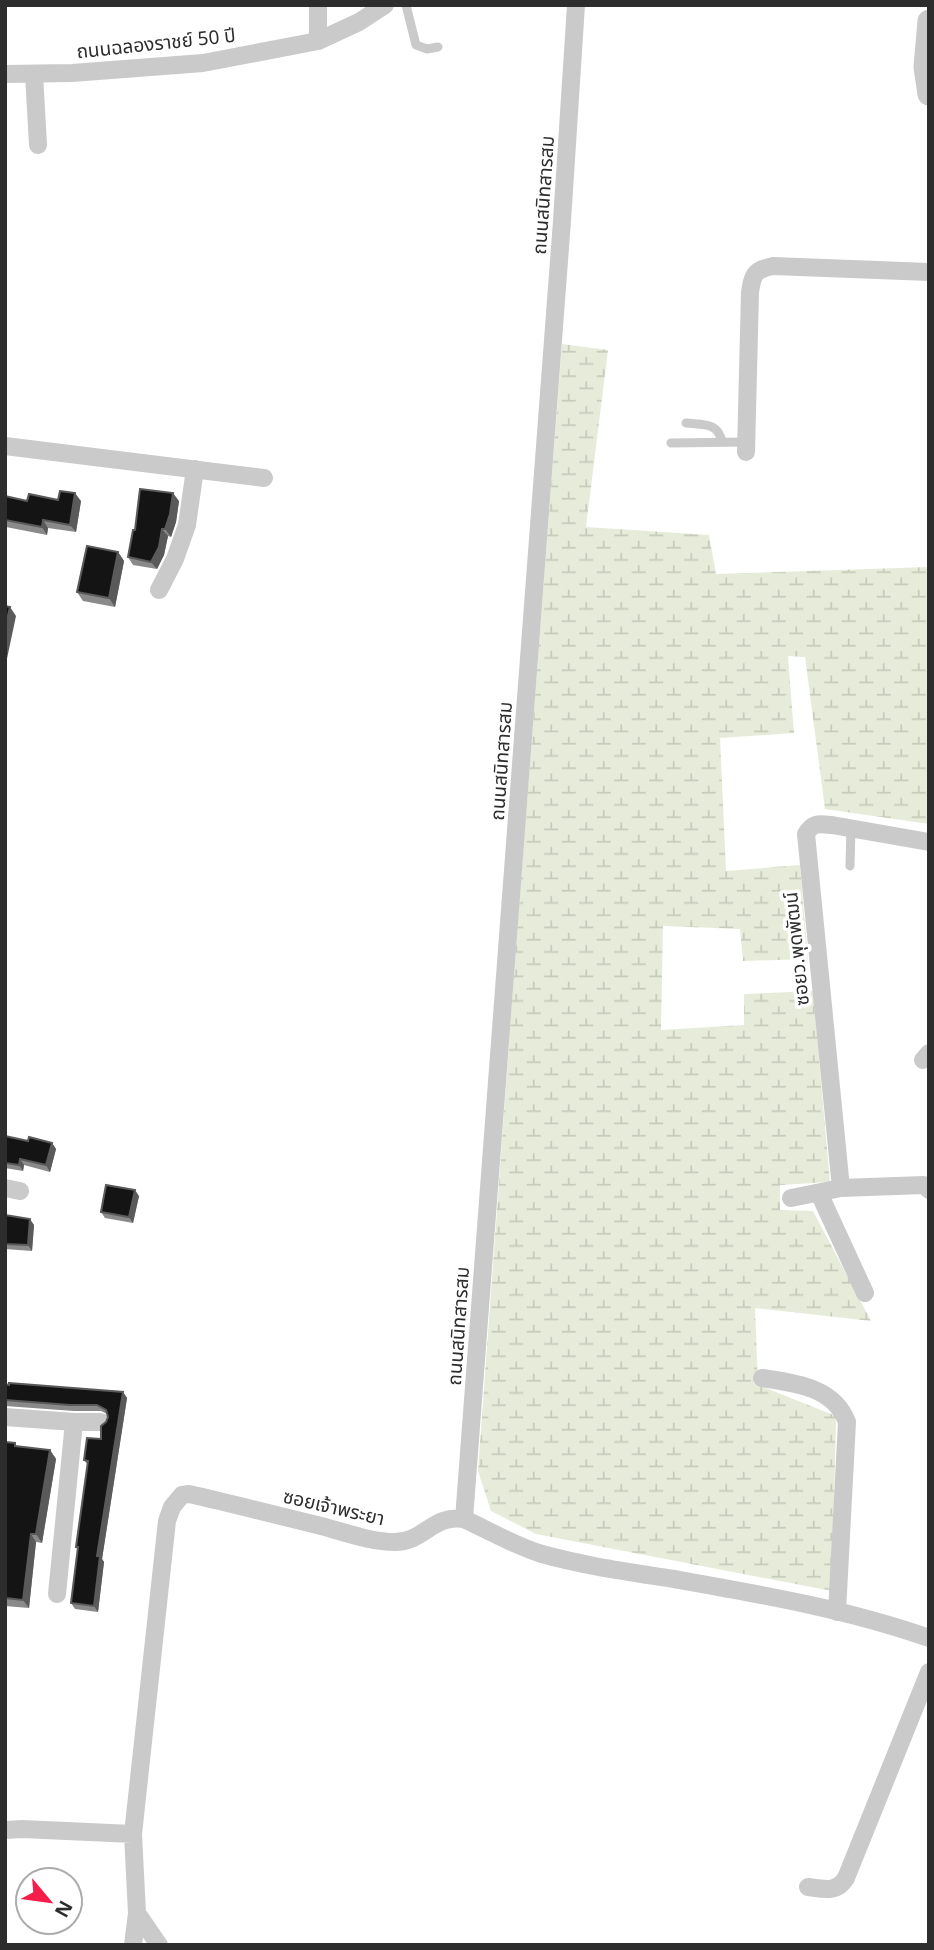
<svg xmlns="http://www.w3.org/2000/svg" width="934" height="1950" font-family="'Noto Sans','Noto Sans Thai',sans-serif">
  <defs>
    <pattern id="wetland-marsh" width="20" height="14" patternUnits="userSpaceOnUse" patternTransform="scale(1.75)"><rect width="20" height="14" fill="#e6ecd9"/><path d="M1 5h8M5 5V1M11 12h8M15 12V8" fill="none" stroke="#c6cbbb"/></pattern>
  </defs>
  <rect width="100%" height="100%" fill="#fff"/>
  <path fill="url(#wetland-marsh)" d="M 562,344 L 608,350 L 586,527 L 709,535 L 716,574 L 929,567 L 929,824 L 825,809 L 805,657 L 788,656 L 794,733 L 720,738 L 726,871 L 800,865 L 808,959 L 743,961 L 740,929 L 663,926 L 661,1030 L 744,1025 L 744,994 L 813,991 L 830,1182 L 780,1185 L 780,1210 L 813,1211 L 871,1321 L 755,1308 L 758,1385 L 836,1416 L 832,1591 L 536,1534 L 491,1511 L 478,1471 L 519,906 Z"/>
  <g fill="none" stroke-linecap="round" stroke-linejoin="round">
    <path stroke="#cacaca" stroke-width="9" d="M 406,5 L 416,45 L 427,49 L 438,47
      M 686,423 C 704,425 718,422 722,442
      M 671,443 L 746,442
      M 850,866 L 851,828"/>
    <path stroke="#cacaca" stroke-width="18" d="M 318,41 L 318,5
      M 5,74 L 72,73 L 203,63 L 318,41 L 359,22 L 385,5
      M 34,74 L 38,145
      M 5,446 L 264,478
      M 746,452 L 750,292 C 753,274 754,270 773,266 L 929,272
      M 159,590 L 175,559 L 187,525 L 195,469
      M 923,1060 L 929,1053
      M 5,1188 L 20,1191
      M 841,1188 L 806,834 C 813,822 819,824 832,825 L 929,842
      M 819,1193 L 865,1293
      M 791,1198 L 841,1188 L 924,1185 L 929,1190
      M 762,1378 C 795,1383 834,1387 847,1422 L 837,1612
      M 5,1417 L 74,1422 L 101,1422
      M 464,1519 L 562,221 L 576,5
      M 57,1594 L 74,1422
      M 5,1830 L 22,1829 L 133,1834 L 167,1521 L 172,1507 L 182,1495 L 189,1494 C 233,1504 277,1515 321,1526 C 344,1532 371,1542 395,1542 C 424,1542 433,1514 464,1519 C 490,1531 515,1546 542,1554 C 585,1566 630,1572 674,1579 C 759,1594 846,1609 929,1638
      M 808,1887 C 824,1889 837,1893 846,1878 L 929,1672
      M 137,1913 L 159,1945
      M 133,1945 L 137,1913 L 133,1834"/>
    <path stroke="#cacaca" stroke-width="23" d="M 929,21 L 925,67 L 929,94"/>
  </g>
  <path fill="#8a8a8a" d="M 5,496 L 27,501 L 58,500 L 81,501 L 76,532 L 48,528 L 47,535 L 6,527 L 5,531 Z
    M 179,501 L 176,522 L 171,537 L 168,536 L 164,555 L 157,569 L 133,565 L 128,557 L 135,530 Z
    M 118,552 L 124,561 L 115,607 L 83,601 L 77,592 Z
    M 5,1136 L 28,1141 L 52,1143 L 56,1149 L 50,1172 L 24,1165 L 23,1171 L 5,1168 Z
    M 139,1196 L 133,1223 L 105,1218 L 101,1212 Z
    M 5,1215 L 34,1225 L 32,1251 L 5,1249 Z
    M 5,1384 L 123,1392 L 127,1398 L 102,1559 L 104,1562 L 98,1612 L 75,1609 L 71,1603 L 78,1550 L 76,1547 L 88,1465 L 84,1460 L 101,1439 L 108,1417 L 107,1414 L 101,1411 L 74,1411 L 5,1406 Z
    M 5,1442 L 17,1446 L 50,1450 L 56,1459 L 42,1543 L 36,1542 L 29,1608 L 5,1606 Z"/>
  <path fill="#5a5a5a" d="M 75,493 L 81,501 L 76,532 L 70,525 Z
    M 173,493 L 179,501 L 176,522 L 171,537 L 165,529 Z
    M 43,520 L 48,528 L 47,535 L 42,527 Z
    M 162,529 L 168,536 L 164,555 L 157,569 L 151,562 Z
    M 118,552 L 124,561 L 115,607 L 109,598 Z
    M 10,607 L 16,616 L 5,668 L 5,629 Z
    M 52,1143 L 56,1149 L 50,1172 L 46,1165 Z
    M 20,1159 L 24,1165 L 23,1171 L 19,1165 Z
    M 135,1190 L 139,1196 L 133,1223 L 129,1217 Z
    M 30,1219 L 34,1225 L 32,1251 L 28,1245 Z
    M 123,1392 L 127,1398 L 102,1559 L 104,1562 L 98,1612 L 94,1606 L 97,1556 Z
    M 50,1450 L 56,1459 L 42,1543 L 36,1534 Z
    M 31,1534 L 36,1542 L 29,1608 L 23,1600 Z"/>
  <path fill="#141414" stroke="#5a5a5a" stroke-width="2" d="M 140,489 L 173,493 L 170,514 L 165,529 L 162,529 L 159,547 L 151,562 L 128,557 L 133,530 L 135,530 Z
    M 60,491 L 75,493 L 70,525 L 43,520 L 42,527 L 5,520 L 5,496 L 27,501 L 29,494 L 58,500 Z
    M 87,546 L 118,552 L 109,598 L 77,592 Z
    M 5,606 L 10,607 L 5,629 Z
    M 5,1136 L 28,1141 L 29,1137 L 52,1143 L 46,1165 L 20,1159 L 19,1165 L 5,1163 Z
    M 106,1185 L 135,1190 L 129,1217 L 101,1212 Z
    M 5,1215 L 30,1219 L 28,1245 L 5,1244 Z
    M 9,1383 L 123,1392 L 97,1556 L 100,1556 L 94,1606 L 71,1603 L 78,1547 L 76,1547 L 88,1461 L 84,1460 L 87,1438 L 101,1439 L 101,1426 L 106,1422 L 108,1417 L 106,1410 L 97,1405 L 70,1405 L 5,1400 L 5,1384 L 9,1385 Z
    M 5,1442 L 15,1443 L 15,1446 L 50,1450 L 36,1534 L 31,1534 L 23,1600 L 5,1598 Z"/>
  <g text-anchor="middle" stroke-width="7" stroke-linejoin="round" paint-order="stroke">
    <g font-size="19" fill="#2d2d2d" stroke="#fff">
      <text transform="translate(156 43) rotate(-6)" y="7">ถนนฉลองราชย์ 50 ปี</text>
      <text transform="translate(543 195) rotate(-86)" y="7">ถนนสนิทสารสม</text>
      <text transform="translate(501 761) rotate(-86)" y="7">ถนนสนิทสารสม</text>
      <text transform="translate(796 949) rotate(-96)" y="7">ซอยว.พุดพัฒน์</text>
      <text transform="translate(458 1326) rotate(-86)" y="7">ถนนสนิทสารสม</text>
      <text transform="translate(334 1507) rotate(13)" y="7">ซอยเจ้าพระยา</text>
    </g>
  </g>
  <rect width="934" height="1950" fill="none" stroke="#2d2d2d" stroke-width="14"/>
  <g transform="translate(49 1901) rotate(119)"><circle r="33" fill="#ffffff" stroke="#ababab" stroke-width="2"/>
  <path d="M0-5L12 26L0 18L-12 26Z" fill="#f51e4b"/>
  <text y="-10" font-size="19" font-weight="bold" text-anchor="middle" fill="#2d2d2d">N</text>
  </g>
</svg>
